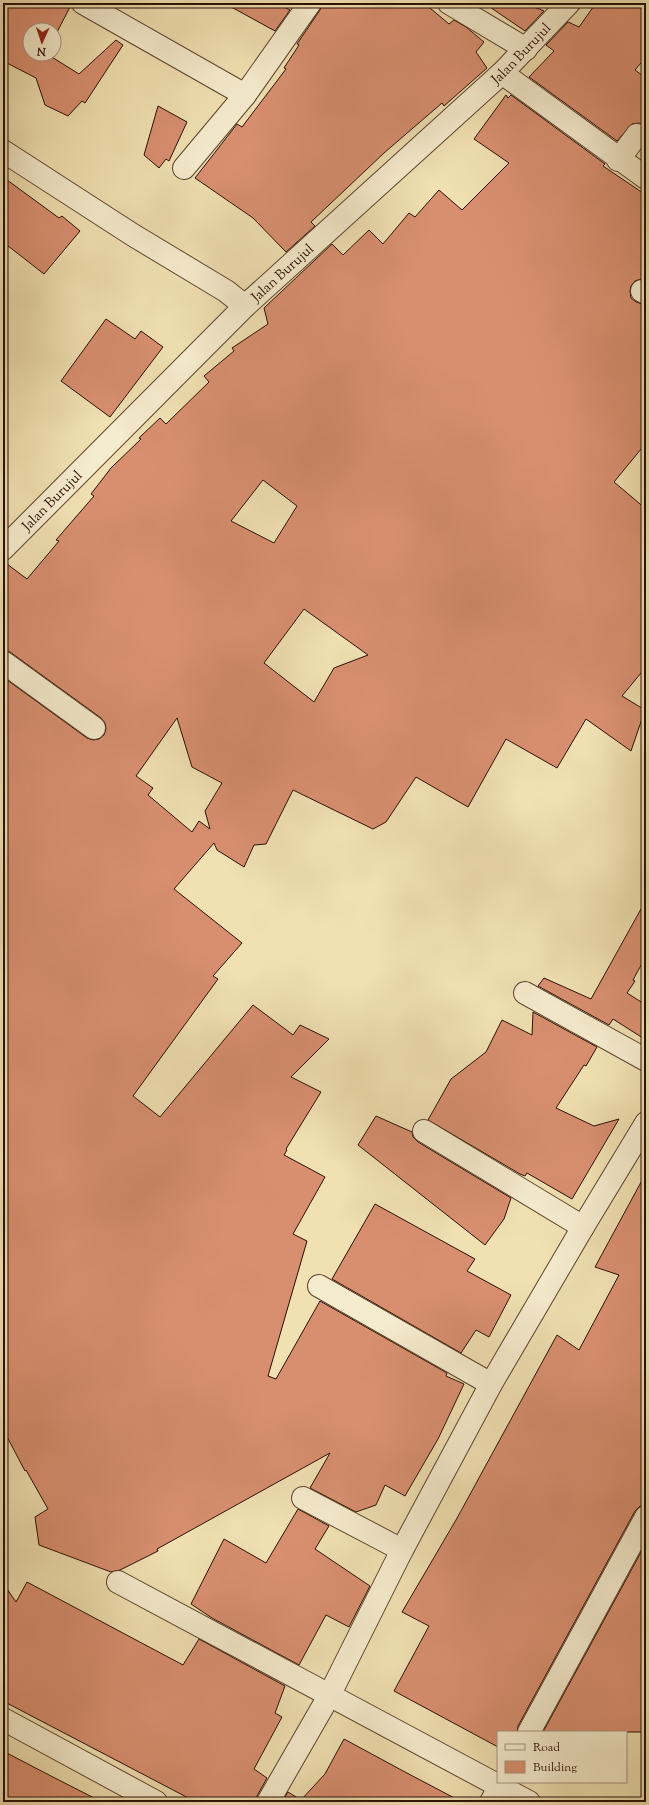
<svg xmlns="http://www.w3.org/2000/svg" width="649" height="1805" font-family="'Sorts Mill Goudy',serif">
  <rect width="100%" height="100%" fill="#f0e0b2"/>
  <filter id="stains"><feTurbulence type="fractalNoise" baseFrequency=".005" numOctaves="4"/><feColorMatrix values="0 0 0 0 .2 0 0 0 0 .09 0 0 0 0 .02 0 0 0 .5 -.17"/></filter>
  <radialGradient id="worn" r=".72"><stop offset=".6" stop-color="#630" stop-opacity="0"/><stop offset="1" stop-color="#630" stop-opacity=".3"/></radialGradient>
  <path fill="#d88f70" stroke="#2a0f00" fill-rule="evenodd" d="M 3,3 L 71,3 L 71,5 L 54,38 L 54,30 L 30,30 L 30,54 L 47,54 L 79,74 L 116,40 L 123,45 L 85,103 L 82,101 L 68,116 L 45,105 L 36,78 L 3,61 Z
    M 224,3 L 277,3 L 290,10 L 275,31 Z
    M 322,3 L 424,3 L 449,24 L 454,20 L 466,27 L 484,42 L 476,52 L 487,68 L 444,106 L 442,103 L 384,153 L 311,222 L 315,226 L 286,252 L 253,218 L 195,178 L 237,124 L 242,127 L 286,69 L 284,68 L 299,45 L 297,44 L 320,10 Z
    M 484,3 L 525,3 L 544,11 L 525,31 Z
    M 596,3 L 646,3 L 646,57 L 635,70 L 646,78 L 646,125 L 638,123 L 632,124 L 617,141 L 529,77 L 554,51 L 546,45 L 568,22 L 579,27 Z
    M 506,95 L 508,98 L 511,95 L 605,164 L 603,166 L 646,195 L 646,279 L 641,279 L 635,281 L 631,286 L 630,291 L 631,298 L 636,302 L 646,305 L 646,443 L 614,482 L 646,509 L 646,667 L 622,696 L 645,710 L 631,751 L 586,719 L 557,768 L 506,739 L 468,807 L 416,777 L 386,822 L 373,829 L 293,790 L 266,844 L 254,845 L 244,867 L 217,850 L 214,843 L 174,889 L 242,943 L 213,976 L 218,979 L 133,1096 L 160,1117 L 253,1005 L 293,1035 L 300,1025 L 329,1039 L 291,1077 L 321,1092 L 286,1149 L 287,1150 L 284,1155 L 325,1177 L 293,1234 L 307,1241 L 268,1376 L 276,1379 L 320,1301 L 447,1373 L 446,1376 L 464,1384 L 438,1439 L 405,1496 L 385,1485 L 376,1505 L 356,1512 L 310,1488 L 330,1453 L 157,1549 L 158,1551 L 120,1570 L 111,1572 L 39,1545 L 35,1517 L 48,1509 L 26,1470 L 25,1471 L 3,1429 L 3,677 L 87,738 L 93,740 L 99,739 L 104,735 L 106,729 L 105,723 L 101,718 L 10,652 L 3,650 L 3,561 L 27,579 L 59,541 L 56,540 L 94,496 L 91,494 L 111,468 L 141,439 L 139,438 L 160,418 L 166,424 L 209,382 L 204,376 L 234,351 L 232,348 L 268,324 L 264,308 L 332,244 L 343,255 L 369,230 L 383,244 L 409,213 L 415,217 L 439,190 L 462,210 L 509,163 L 474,139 ZM 263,480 L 297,506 L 274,543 L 231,521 ZM 304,609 L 368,655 L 334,668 L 314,702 L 264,663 ZM 177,718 L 192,767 L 222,783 L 205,811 L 210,829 L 199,821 L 192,832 L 148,795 L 153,788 L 136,776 Z
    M 158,106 L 187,122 L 169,161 L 166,159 L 159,168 L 144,155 Z
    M 3,177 L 59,218 L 62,216 L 80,231 L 44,274 L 3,242 Z
    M 106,319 L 135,339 L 141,331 L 163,347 L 110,417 L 61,381 Z
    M 646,900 L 646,956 L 633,980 L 635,981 L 627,993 L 646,1005 L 646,1040 L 613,1019 L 609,1025 L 538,986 L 544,978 L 591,999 Z
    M 533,1012 L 597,1047 L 586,1066 L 584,1065 L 556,1108 L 594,1126 L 619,1119 L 572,1199 L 527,1173 L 525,1176 L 520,1174 L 428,1120 L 451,1079 L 486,1052 L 502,1020 L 532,1035 Z
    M 376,1116 L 412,1132 L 413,1137 L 418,1142 L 511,1198 L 504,1219 L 485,1245 L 358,1145 Z
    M 646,1173 L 646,1505 L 640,1506 L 635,1511 L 518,1726 L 517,1732 L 498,1732 L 498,1747 L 394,1691 L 429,1626 L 402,1612 L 456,1520 L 557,1335 L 579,1350 L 619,1275 L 595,1267 Z
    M 375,1204 L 475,1259 L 467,1271 L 511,1295 L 489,1337 L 476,1330 L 461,1353 L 332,1279 Z
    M 298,1509 L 329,1526 L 315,1549 L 370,1586 L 349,1627 L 326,1615 L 299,1665 L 212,1618 L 191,1604 L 224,1539 L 266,1563 Z
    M 646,1543 L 646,1732 L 543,1732 Z
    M 27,1582 L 183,1665 L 199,1639 L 285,1686 L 275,1713 L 282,1717 L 254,1769 L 267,1778 L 257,1796 L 256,1802 L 196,1802 L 3,1701 L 3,1583 L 16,1602 Z
    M 344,1739 L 405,1772 L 462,1802 L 282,1802 L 288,1792 L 301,1800 L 325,1774 Z
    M 3,1751 L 49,1775 L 102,1802 L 3,1802 Z"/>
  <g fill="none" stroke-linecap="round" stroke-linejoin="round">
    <g stroke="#5c432c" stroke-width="24">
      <g id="minor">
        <path d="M 83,3 L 245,95"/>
        <path d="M 449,3 L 526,49"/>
        <path d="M 502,73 L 646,178"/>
        <path d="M 3,151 L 133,235 L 226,291 L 245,306"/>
        <path d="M 618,160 L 637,135"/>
        <path d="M 184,168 L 245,95 L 310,3"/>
        <path d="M 642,291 L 646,293"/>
        <path id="s1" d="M 3,549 L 245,306 L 502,73 L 569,3"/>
        <path d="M 3,662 L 94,728"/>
        <path d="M 525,993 L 646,1060"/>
        <path d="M 424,1131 L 583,1227"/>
        <path d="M 319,1286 L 491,1384"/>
        <path d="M 303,1498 L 402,1550"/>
        <path d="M 118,1582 L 529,1802"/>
        <path d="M 3,1719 L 156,1802"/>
        <path d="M 529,1732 L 646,1517"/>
        <path d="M 268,1802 L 329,1696 L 402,1550 L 491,1384 L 583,1227 L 646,1123"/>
        <path d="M 491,1802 L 502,1782"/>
      </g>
    </g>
    <use href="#minor" stroke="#f5ebcd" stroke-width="22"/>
  </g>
  <g text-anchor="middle" stroke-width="3.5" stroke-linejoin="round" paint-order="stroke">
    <g font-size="14" fill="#2a0f00" stroke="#f5ebcd">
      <text dy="5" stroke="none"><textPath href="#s1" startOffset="717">Jalan Burujul</textPath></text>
      <text dy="5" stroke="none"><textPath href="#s1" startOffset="393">Jalan Burujul</textPath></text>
      <text dy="5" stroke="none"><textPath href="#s1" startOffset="69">Jalan Burujul</textPath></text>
    </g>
  </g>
  <rect width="649" height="1805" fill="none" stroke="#f0e0b2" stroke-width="16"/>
  <rect x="4" y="4" width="641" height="1797" fill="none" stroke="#2a0f00" stroke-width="2"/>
  <rect x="8" y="8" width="633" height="1789" fill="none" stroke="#2a0f00"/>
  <rect x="497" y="1731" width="130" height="52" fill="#f5ebcd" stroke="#a4937b"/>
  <rect x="505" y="1744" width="20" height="6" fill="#f5ebcd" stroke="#a4937b"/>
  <text x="533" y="1751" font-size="12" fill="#2a0f00">Road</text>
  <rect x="505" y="1761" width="20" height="12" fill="#d88f70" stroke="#a4937b"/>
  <text x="533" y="1771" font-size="12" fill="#2a0f00">Building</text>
  <g transform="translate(42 42) rotate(183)"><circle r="19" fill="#f5ebcd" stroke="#a4937b"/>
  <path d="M0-3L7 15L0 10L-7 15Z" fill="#8f2418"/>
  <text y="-6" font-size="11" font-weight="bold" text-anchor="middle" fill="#2a0f00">N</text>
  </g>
  <rect width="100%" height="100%" filter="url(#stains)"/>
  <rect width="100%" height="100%" fill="url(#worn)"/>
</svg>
